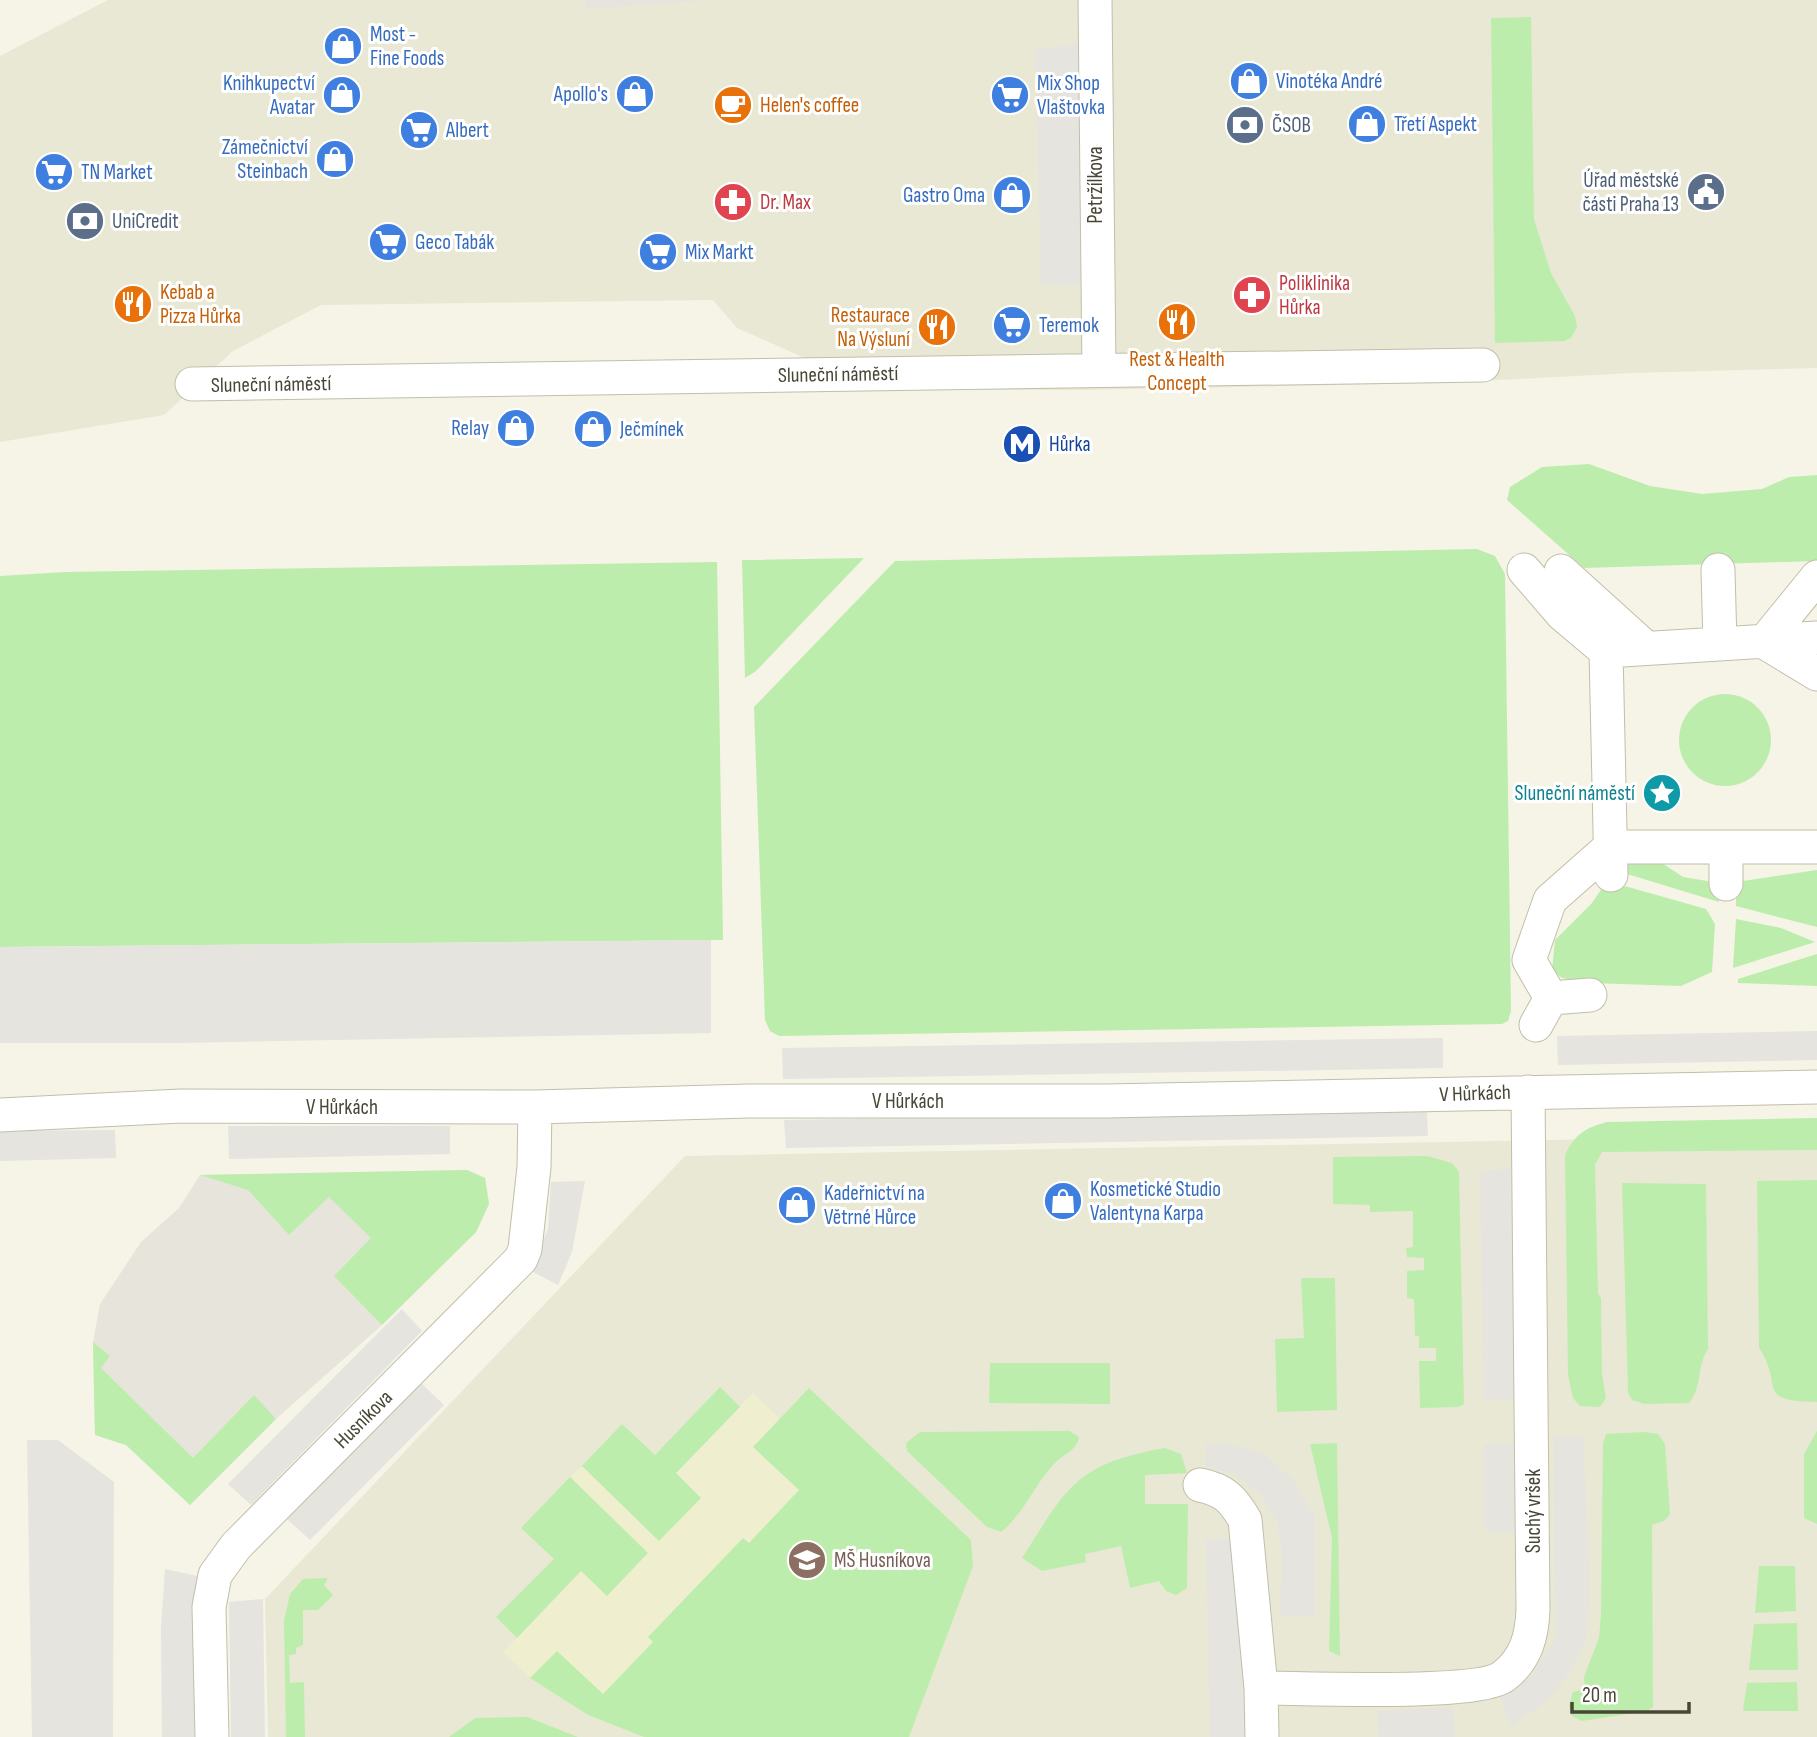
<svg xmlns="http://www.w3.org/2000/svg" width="1817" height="1737" font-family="'Sofia Sans Condensed',sans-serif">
  <rect width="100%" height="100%" fill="#f5f4e6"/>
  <path fill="#e9e8d4" d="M 108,0 L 1817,0 L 1817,368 L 1632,373 L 1440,383 L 1081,390 L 875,389 L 737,328 L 713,300 L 321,305 L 233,351 L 164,415 L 0,442 L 0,56 Z
    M 1817,1135 L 1817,1737 L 268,1737 L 265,1599 L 685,1156 Z"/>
  <path fill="#e7e5db" d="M 467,1170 L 485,1178 L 489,1204 L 476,1232 L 382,1325 L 276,1419 L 190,1505 L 126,1445 L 95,1435 L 93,1342 L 100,1304 L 141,1242 L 179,1208 L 200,1175 Z"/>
  <path fill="#efefcf" d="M 809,1388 L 971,1540 L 973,1566 L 909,1737 L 644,1737 L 588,1715 L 530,1678 L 503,1652 L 581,1571 L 648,1553 L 570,1477 L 582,1466 L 659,1541 L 676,1473 L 753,1393 L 780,1419 Z"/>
  <path fill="#bdedac" d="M 1531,17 L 1534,219 L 1551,273 L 1575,316 L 1577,327 L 1571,338 L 1564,341 L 1495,343 L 1491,18 Z
    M 1589,464 L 1650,486 L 1702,494 L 1762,489 L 1789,477 L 1817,475 L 1817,561 L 1584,568 L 1507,500 L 1510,487 L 1542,467 Z
    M 1477,549 L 1495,556 L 1505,574 L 1511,1011 L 1508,1021 L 1502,1024 L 779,1036 L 770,1031 L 765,1020 L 754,707 L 895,561 Z
    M 864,558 L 756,671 L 745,678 L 742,560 Z
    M 717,562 L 723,940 L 0,947 L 0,576 L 65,572 Z
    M1679 740a46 46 0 1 1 92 0a46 46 0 1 1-92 0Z
    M 1623,856 L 1656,859 L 1683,877 L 1719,883 L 1719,902 L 1614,870 Z
    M 1817,870 L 1817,927 L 1736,906 L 1736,882 Z
    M 1607,881 L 1706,909 L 1715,924 L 1712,972 L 1681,986 L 1590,983 L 1562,978 L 1552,970 L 1555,940 L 1592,903 Z
    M 1736,919 L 1781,928 L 1815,942 L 1733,968 Z
    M 1817,954 L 1817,986 L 1738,983 L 1738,979 Z
    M 1817,1118 L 1817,1150 L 1602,1152 L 1595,1165 L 1598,1293 L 1601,1298 L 1602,1374 L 1606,1398 L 1600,1407 L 1580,1406 L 1573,1398 L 1568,1375 L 1565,1155 C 1575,1134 1585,1128 1607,1122 Z
    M 1427,1156 L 1452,1163 L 1459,1172 L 1464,1404 L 1459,1407 L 1420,1408 L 1419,1361 L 1436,1361 L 1436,1348 L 1419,1348 L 1419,1336 L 1415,1336 L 1414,1299 L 1407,1298 L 1407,1271 L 1424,1270 L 1424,1258 L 1407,1257 L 1406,1248 L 1413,1247 L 1413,1211 L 1370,1212 L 1370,1205 L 1333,1204 L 1333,1157 Z
    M 467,1170 L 485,1178 L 489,1204 L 476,1232 L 382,1325 L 334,1276 L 371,1238 L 329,1197 L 289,1235 L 248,1190 L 200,1175 Z
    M 1817,1180 L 1817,1402 C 1753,1401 1785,1386 1759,1348 L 1757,1181 Z
    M 1622,1183 L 1706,1184 L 1708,1349 C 1696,1367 1703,1386 1689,1403 L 1645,1404 L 1632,1400 L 1628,1393 Z
    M 1301,1278 L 1335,1278 L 1337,1410 L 1277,1412 L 1275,1339 L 1304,1338 Z
    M 93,1342 L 110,1356 L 101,1368 L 193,1458 L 254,1395 L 276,1419 L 190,1505 L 126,1445 L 95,1435 Z
    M 990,1363 L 1110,1363 L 1110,1404 L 989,1403 Z
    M 720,1387 L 740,1407 L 676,1473 L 701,1498 L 659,1541 L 582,1466 L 622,1424 L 655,1455 Z
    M 809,1388 L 971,1540 L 973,1566 L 909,1737 L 644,1737 L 588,1715 L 530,1678 L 557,1651 L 603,1694 L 653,1642 L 648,1637 L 743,1538 L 749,1543 L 799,1490 L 753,1447 Z
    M 1070,1431 L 1079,1437 C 1077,1450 1066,1453 1057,1461 C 1035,1482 1025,1513 1001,1532 L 987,1527 L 907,1451 L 906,1443 L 920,1432 Z
    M 1817,1431 L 1817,1524 L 1804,1518 L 1804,1454 Z
    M 1645,1432 L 1658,1434 L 1665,1444 L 1670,1514 L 1664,1521 L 1652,1525 L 1653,1707 L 1647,1711 L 1582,1721 L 1572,1716 L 1569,1705 L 1573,1692 L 1585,1689 L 1584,1677 L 1599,1638 L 1601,1615 L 1603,1444 L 1606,1434 Z
    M 1337,1443 L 1340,1656 L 1329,1651 L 1332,1538 L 1310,1444 Z
    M 1165,1448 L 1181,1454 L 1187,1473 L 1145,1475 L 1145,1504 L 1188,1504 L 1187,1588 L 1176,1595 L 1166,1591 L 1159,1581 L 1130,1588 L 1121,1546 L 1085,1554 L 1086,1562 L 1042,1571 L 1022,1558 C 1068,1486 1076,1464 1165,1448 Z
    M 570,1477 L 648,1553 L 607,1596 L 581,1571 L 517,1638 L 496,1617 L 554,1559 L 521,1528 Z
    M 1759,1566 L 1795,1566 L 1796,1611 L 1755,1613 Z
    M 328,1578 L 324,1585 L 333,1595 L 318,1610 L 303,1610 L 303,1645 L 296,1648 L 296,1654 L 289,1655 L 290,1683 L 304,1682 L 305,1737 L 286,1737 L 284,1621 L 290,1594 L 303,1579 Z
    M 1797,1623 L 1798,1670 L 1749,1670 L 1754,1624 Z
    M 1797,1682 L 1798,1711 L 1743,1711 L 1747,1683 Z
    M 527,1717 L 578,1737 L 449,1737 L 475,1718 Z"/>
  <path fill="#e5e4df" d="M 585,0 L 710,0 L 586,9 Z
    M 1111,26 L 1116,124 L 1103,123 L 1083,286 L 1041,283 L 1035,49 L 1072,46 L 1101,27 Z
    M 711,940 L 711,1033 L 178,1043 L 0,1043 L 0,947 Z
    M 1817,1031 L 1817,1060 L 1558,1065 L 1557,1036 Z
    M 1443,1038 L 1443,1068 L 783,1079 L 782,1048 Z
    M 1427,1110 L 1428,1136 L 786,1148 L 784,1120 Z
    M 228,1126 L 450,1126 L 450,1154 L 229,1159 Z
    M 115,1130 L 116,1158 L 0,1161 L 0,1131 Z
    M 1511,1169 L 1515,1400 L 1484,1400 L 1480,1171 Z
    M 585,1181 L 572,1252 L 558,1285 L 531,1271 L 548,1229 L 551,1182 Z
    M 402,1309 L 422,1331 L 251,1505 L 228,1484 Z
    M 421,1383 L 444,1405 L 310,1540 L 286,1518 Z
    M 1553,1436 L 1583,1437 L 1590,1589 L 1586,1641 L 1569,1674 L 1547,1700 L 1512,1727 L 1499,1694 L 1532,1675 L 1556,1638 Z
    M 27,1440 L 58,1440 L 114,1482 L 113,1737 L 32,1737 Z
    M 1206,1443 L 1241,1447 L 1263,1453 L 1294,1481 L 1315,1517 L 1315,1617 L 1280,1616 L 1282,1554 L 1278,1524 L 1262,1496 L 1236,1475 L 1205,1466 Z
    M 1484,1444 L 1517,1444 L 1514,1534 L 1484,1530 Z
    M 1206,1539 L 1238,1539 L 1244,1737 L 1210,1737 Z
    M 165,1569 L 197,1576 L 194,1602 L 196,1737 L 162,1737 L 161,1626 Z
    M 263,1599 L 265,1737 L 231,1737 L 229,1602 Z
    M 1453,1707 L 1455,1737 L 1379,1737 L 1377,1711 Z"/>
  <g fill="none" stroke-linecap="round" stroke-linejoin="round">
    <g stroke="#c1bfa8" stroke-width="35">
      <path id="street" d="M 1095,0 L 1099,369
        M 192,384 L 1483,365
        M 1524,570 L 1562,614 L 1606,651
        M 1718,570 L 1720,644
        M 1561,571 L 1646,648
        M 1817,577 L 1764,642 L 1817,674
        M 1726,847 L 1726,884
        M 1611,875 L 1606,651 L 1817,638
        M 1551,998 L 1529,960 L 1550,900 L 1610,847 L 1817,847
        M 1536,1025 L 1551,998 L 1590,995
        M 0,1115 L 181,1106 L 535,1107 L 749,1101 L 1106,1101 L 1817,1087
        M 1200,1485 C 1224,1490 1233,1499 1245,1520 L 1261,1688 L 1262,1737
        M 1261,1688 C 1303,1688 1478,1696 1504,1676 C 1526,1659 1532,1636 1533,1610 L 1528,1092
        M 212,1737 L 209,1607 L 215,1575 L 236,1546 L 521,1259 L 525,1249 L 534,1167 L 535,1107"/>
    </g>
    <use href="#street" stroke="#fff" stroke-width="33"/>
  </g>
  <defs>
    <g id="shop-disc" transform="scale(2.0125)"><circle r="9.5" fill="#3f7fe0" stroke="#fff"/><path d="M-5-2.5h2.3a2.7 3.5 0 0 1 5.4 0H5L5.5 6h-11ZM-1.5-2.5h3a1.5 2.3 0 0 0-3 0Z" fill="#fff"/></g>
    <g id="supermarket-disc" transform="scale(2.0125)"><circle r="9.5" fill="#3f7fe0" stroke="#fff"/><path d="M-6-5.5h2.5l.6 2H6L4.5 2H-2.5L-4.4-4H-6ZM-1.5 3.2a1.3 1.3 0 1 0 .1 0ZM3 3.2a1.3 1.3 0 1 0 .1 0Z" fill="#fff"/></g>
    <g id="cafe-disc" transform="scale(2.0125)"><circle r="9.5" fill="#e8710a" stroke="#fff"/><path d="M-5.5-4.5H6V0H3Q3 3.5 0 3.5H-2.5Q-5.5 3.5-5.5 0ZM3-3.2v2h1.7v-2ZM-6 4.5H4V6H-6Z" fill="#fff"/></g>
    <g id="bank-disc" transform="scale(2.0125)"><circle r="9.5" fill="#5c6f8a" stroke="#fff"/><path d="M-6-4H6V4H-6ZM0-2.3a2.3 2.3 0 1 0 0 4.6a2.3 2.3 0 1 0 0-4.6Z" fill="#fff"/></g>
    <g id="civic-disc" transform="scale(2.0125)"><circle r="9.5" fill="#5c6f8a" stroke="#fff"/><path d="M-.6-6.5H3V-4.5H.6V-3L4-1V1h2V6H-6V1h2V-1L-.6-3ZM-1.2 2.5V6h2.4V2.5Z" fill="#fff"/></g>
    <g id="pharmacy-disc" transform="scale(2.0125)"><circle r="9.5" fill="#e0444e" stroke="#fff"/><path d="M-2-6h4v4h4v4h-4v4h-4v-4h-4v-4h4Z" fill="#fff"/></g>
    <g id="restaurant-disc" transform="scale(2.0125)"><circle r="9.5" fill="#e8710a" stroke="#fff"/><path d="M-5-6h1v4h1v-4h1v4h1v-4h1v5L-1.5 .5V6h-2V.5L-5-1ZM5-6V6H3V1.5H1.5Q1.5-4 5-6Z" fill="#fff"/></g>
    <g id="metro-disc" transform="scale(2.0125)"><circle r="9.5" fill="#1a4fb4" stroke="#fff"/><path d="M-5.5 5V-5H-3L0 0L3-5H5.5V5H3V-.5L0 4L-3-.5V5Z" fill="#fff"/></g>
    <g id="sight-disc" transform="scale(2.0125)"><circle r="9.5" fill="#0f9aa8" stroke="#fff"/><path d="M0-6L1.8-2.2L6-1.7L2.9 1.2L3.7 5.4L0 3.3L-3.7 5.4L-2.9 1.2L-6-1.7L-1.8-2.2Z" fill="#fff"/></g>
    <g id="school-disc" transform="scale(2.0125)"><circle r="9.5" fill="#8d6e63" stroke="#fff"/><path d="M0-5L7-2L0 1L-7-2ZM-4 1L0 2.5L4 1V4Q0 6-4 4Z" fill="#fff"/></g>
  </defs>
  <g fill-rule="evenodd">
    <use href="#shop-disc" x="343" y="46"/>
    <use href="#shop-disc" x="1249" y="81"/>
    <use href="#shop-disc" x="635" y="94"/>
    <use href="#shop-disc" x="342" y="95"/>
    <use href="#supermarket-disc" x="1010" y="95"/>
    <use href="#cafe-disc" x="733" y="105"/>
    <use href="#shop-disc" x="1367" y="124"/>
    <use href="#bank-disc" x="1245" y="125"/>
    <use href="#supermarket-disc" x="419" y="130"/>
    <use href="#shop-disc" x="335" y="159"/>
    <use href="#supermarket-disc" x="54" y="172"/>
    <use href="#civic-disc" x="1706" y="192"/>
    <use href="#shop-disc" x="1012" y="195"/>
    <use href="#pharmacy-disc" x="733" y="202"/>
    <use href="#bank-disc" x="85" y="221"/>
    <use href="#supermarket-disc" x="388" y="242"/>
    <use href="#supermarket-disc" x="658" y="252"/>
    <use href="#pharmacy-disc" x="1252" y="295"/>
    <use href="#restaurant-disc" x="133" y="304"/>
    <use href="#restaurant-disc" x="1177" y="322"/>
    <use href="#supermarket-disc" x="1012" y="325"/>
    <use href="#restaurant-disc" x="937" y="327"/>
    <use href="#shop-disc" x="516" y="428"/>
    <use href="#shop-disc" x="593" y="429"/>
    <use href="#metro-disc" x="1022" y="444"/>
    <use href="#sight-disc" x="1662" y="793"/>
    <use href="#shop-disc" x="1063" y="1201"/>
    <use href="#shop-disc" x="797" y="1205"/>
    <use href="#school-disc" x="807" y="1560"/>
  </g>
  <g text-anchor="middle" stroke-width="6" stroke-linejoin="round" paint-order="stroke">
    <g font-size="21" fill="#366cbe" stroke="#fff" text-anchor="start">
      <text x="370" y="41">Most -<tspan x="370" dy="24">Fine Foods</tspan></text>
      <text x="1276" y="88">Vinotéka André</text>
      <text x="315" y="90" text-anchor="end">Knihkupectví<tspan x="315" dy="24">Avatar</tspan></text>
      <text x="1037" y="90">Mix Shop<tspan x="1037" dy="24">Vlaštovka</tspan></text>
      <text x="608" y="101" text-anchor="end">Apollo's</text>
      <text x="1394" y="131">Třetí Aspekt</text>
      <text x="446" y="137">Albert</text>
      <text x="308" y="154" text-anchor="end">Zámečnictví<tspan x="308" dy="24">Steinbach</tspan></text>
      <text x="81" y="179">TN Market</text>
      <text x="985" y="202" text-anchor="end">Gastro Oma</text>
      <text x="415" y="249">Geco Tabák</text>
      <text x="685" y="259">Mix Markt</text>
      <text x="1039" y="332">Teremok</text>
      <text x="489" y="435" text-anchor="end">Relay</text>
      <text x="620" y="436">Ječmínek</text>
      <text x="1090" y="1196">Kosmetické Studio<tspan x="1090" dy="24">Valentyna Karpa</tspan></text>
      <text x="824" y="1200">Kadeřnictví na<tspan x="824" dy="24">Větrné Hůrce</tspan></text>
    </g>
    <g font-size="21" fill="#c56008" stroke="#fff" text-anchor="start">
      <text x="760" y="112">Helen's coffee</text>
      <text x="160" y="299">Kebab a<tspan x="160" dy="24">Pizza Hůrka</tspan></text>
      <text x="910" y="322" text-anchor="end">Restaurace<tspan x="910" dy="24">Na Výsluní</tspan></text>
      <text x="1177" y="366" text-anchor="middle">Rest &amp; Health<tspan x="1177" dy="24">Concept</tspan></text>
    </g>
    <g font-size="21" fill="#4e5e75" stroke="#fff" text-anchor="start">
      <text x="1272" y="132">ČSOB</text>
      <text x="1679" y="187" text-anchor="end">Úřad městské<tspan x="1679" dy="24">části Praha 13</tspan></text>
      <text x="112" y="228">UniCredit</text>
    </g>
    <g font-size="21" fill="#484635" stroke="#fff">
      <text transform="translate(1095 185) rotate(-90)" y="7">Petržílkova</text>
      <text transform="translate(838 374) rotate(-1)" y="7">Sluneční náměstí</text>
      <text transform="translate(271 384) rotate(-1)" y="7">Sluneční náměstí</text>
      <text transform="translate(1475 1093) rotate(-2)" y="7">V Hůrkách</text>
      <text x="908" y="1108">V Hůrkách</text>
      <text x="342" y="1114">V Hůrkách</text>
      <text transform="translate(363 1419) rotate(-45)" y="7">Husníkova</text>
      <text transform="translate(1533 1511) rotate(-90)" y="7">Suchý vršek</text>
    </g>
    <g font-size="21" fill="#be3a42" stroke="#fff" text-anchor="start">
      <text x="760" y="209">Dr. Max</text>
      <text x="1279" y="290">Poliklinika<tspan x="1279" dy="24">Hůrka</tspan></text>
    </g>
    <g font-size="21" fill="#164399" stroke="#fff" text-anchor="start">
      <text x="1049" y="451">Hůrka</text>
    </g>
    <g font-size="21" fill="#0d838f" stroke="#fff" text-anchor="end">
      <text x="1635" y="800">Sluneční náměstí</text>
    </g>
    <g font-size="21" fill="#785e54" stroke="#fff" text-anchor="start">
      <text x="834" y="1567">MŠ Husníkova</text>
    </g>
  </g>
  <path d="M1572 1702v10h117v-10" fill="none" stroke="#484635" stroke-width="3.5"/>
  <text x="1582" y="1702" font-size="21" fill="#484635" stroke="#ffffff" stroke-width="5" paint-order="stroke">20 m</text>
</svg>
